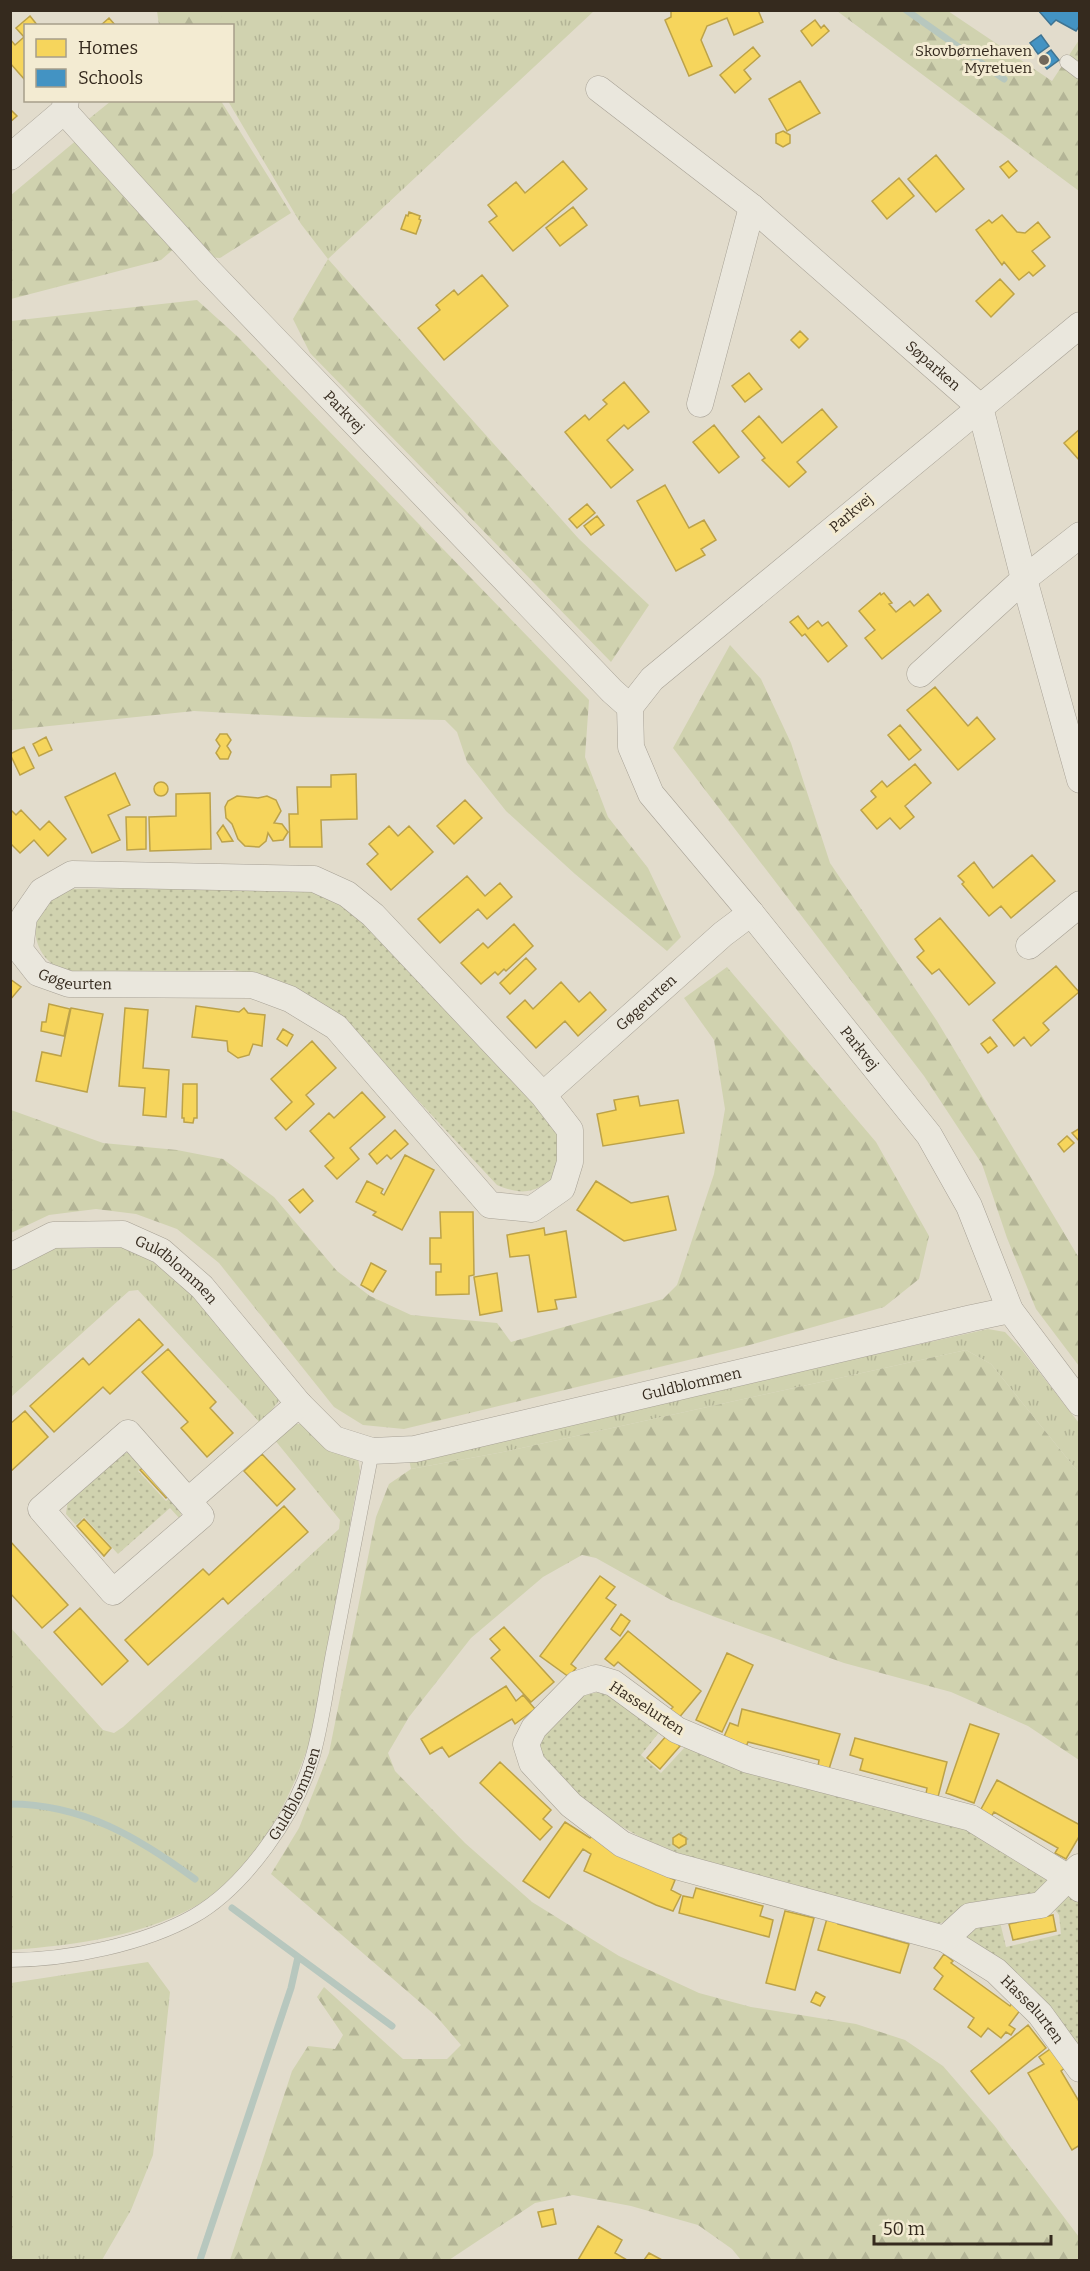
<svg xmlns="http://www.w3.org/2000/svg" width="1090" height="2271" font-family="Bitter,serif">
  <defs>
    <pattern id="grass-tufts" width="24" height="20" patternUnits="userSpaceOnUse" patternTransform="scale(1.5)"><rect width="24" height="20" fill="#d0d2af"/><path d="M3 7l-1-3M5 7V3M7 7l1-3M15 17l-1-3M17 17v-4M19 17l1-3" fill="none" stroke="#b3b496"/></pattern>
    <pattern id="forest-firs" width="22" height="20" patternUnits="userSpaceOnUse" patternTransform="scale(1.5)"><rect width="22" height="20" fill="#d0d2af"/><path d="M5 1l3.5 6h-7zM16 11l3.5 6h-7z" fill="#b3b496"/></pattern>
    <pattern id="park-dots" width="8" height="8" patternUnits="userSpaceOnUse" patternTransform="scale(1.5)"><rect width="8" height="8" fill="#d0d2af"/><path d="M2 2h.1M6 6h.1" fill="none" stroke="#b3b496" stroke-width="1.8" stroke-linecap="round"/></pattern>
  </defs>
  <rect width="100%" height="100%" fill="#e2dccc"/>
  <path fill="url(#grass-tufts)" d="M 227,10 L 594,11 L 328,259 L 301,224 L 228,101 L 232,100 L 232,26 L 213,26 L 215,21 Z
    M 65,1241 L 126,1246 L 161,1259 L 281,1398 L 261,1424 L 138,1290 L 129,1291 L 11,1397 L 11,1270 L 46,1248 Z
    M 988,1329 L 1005,1332 L 1022,1350 L 1079,1423 L 1079,1473 L 991,1364 L 966,1350 L 503,1452 L 411,1469 L 409,1459 Z
    M 292,1424 L 307,1424 L 358,1458 L 360,1471 C 350,1523 341,1575 331,1627 C 325,1658 321,1690 315,1721 C 302,1779 258,1868 206,1900 C 148,1936 77,1945 11,1950 L 10,1627 L 103,1730 L 114,1733 L 123,1727 L 339,1529 L 340,1520 L 274,1439 Z
    M 148,1962 L 170,1992 L 153,2155 L 131,2210 L 102,2260 L 11,2260 L 11,1983 Z"/>
  <path fill="url(#forest-firs)" d="M 157,11 L 157,10 L 227,11 L 213,26 L 159,25 Z
    M 837,11 L 948,11 L 1052,81 L 1079,40 L 1079,191 Z
    M 111,101 L 221,101 L 291,213 L 220,258 L 207,257 L 85,122 Z
    M 78,139 L 176,247 L 161,260 L 11,299 L 11,195 Z
    M 328,259 L 579,539 L 649,605 L 611,662 L 310,353 L 293,319 Z
    M 197,300 L 238,337 L 589,700 L 585,757 L 608,817 L 648,868 L 681,937 L 667,951 L 575,874 L 506,811 L 467,762 L 457,732 L 445,720 L 304,717 L 194,711 L 11,730 L 11,321 Z
    M 730,645 L 761,679 L 791,743 L 830,863 L 937,1021 L 1079,1258 L 1079,1366 L 1036,1309 L 1007,1238 L 982,1164 L 924,1076 L 673,748 Z
    M 727,967 L 876,1142 L 929,1236 L 919,1279 L 884,1307 L 746,1346 L 404,1429 L 363,1425 L 334,1407 L 219,1263 L 177,1229 L 136,1214 L 96,1209 L 49,1215 L 11,1233 L 11,1110 L 103,1143 L 177,1150 L 223,1159 L 274,1197 L 337,1271 L 370,1296 L 411,1315 L 497,1323 L 511,1342 L 663,1299 L 677,1285 L 714,1174 L 725,1109 L 714,1040 L 684,998 Z
    M 966,1350 L 991,1364 L 1079,1473 L 1079,1760 L 1028,1726 L 951,1692 L 844,1663 L 715,1617 L 671,1600 L 596,1558 L 582,1555 L 543,1577 L 471,1638 L 409,1717 L 388,1753 L 395,1771 L 465,1843 L 532,1902 L 619,1956 L 699,1993 L 751,2007 L 856,2024 L 905,2040 L 943,2066 L 994,2125 L 1079,2237 L 1079,2260 L 741,2260 L 732,2249 L 698,2225 L 631,2206 L 573,2195 L 535,2203 L 449,2260 L 230,2260 L 292,2071 L 308,2046 L 335,2049 L 343,2035 L 317,1997 L 324,1987 L 403,2059 L 447,2059 L 461,2045 L 436,2016 L 271,1874 L 299,1828 L 329,1753 L 376,1517 L 389,1484 L 411,1469 L 503,1452 Z"/>
  <path fill="url(#park-dots)" d="M 226,887 L 312,891 L 360,914 L 526,1089 L 562,1136 L 560,1171 C 539,1192 525,1197 497,1185 L 341,1018 L 320,1002 L 292,987 L 265,976 L 232,970 L 87,973 C 75,971 64,971 54,965 C 31,950 29,916 49,898 C 54,894 61,892 66,889 Z
    M 119,1453 L 135,1453 L 145,1464 L 138,1471 L 166,1501 L 173,1495 L 182,1507 L 180,1519 L 170,1508 L 118,1554 L 84,1517 L 76,1525 L 66,1514 L 68,1499 Z
    M 599,1692 L 621,1701 L 661,1730 L 641,1755 L 661,1773 L 686,1746 L 965,1827 L 1050,1881 L 1036,1896 L 951,1919 L 936,1925 L 703,1863 L 644,1839 L 599,1814 L 572,1794 L 539,1752 L 542,1734 L 579,1696 Z
    M 1076,1895 L 1079,1898 L 1079,2053 L 963,1938 L 963,1931 L 984,1924 L 1000,1922 L 1006,1947 L 1061,1934 L 1059,1915 L 1052,1906 L 1066,1896 Z"/>
  <path fill="#f6d55c" stroke="#bca249" stroke-width="1.5" d="M 671,10 L 758,10 L 763,22 L 734,35 L 727,18 L 707,26 L 701,40 L 712,66 L 689,76 L 665,20 L 671,17 Z
    M 30,16 L 38,26 L 26,26 L 25,80 L 10,63 L 10,39 L 15,45 L 24,37 L 16,28 Z
    M 109,18 L 116,26 L 100,26 Z
    M 815,20 L 821,28 L 824,25 L 829,31 L 812,46 L 801,31 Z
    M 753,47 L 760,56 L 744,70 L 751,79 L 735,93 L 720,75 Z
    M 800,81 L 820,113 L 787,131 L 769,99 Z
    M 10,109 L 17,116 L 10,122 Z
    M 783,131 L 790,135 L 790,143 L 783,147 L 776,143 L 776,134 Z
    M 936,155 L 964,189 L 936,212 L 908,179 Z
    M 563,161 L 587,189 L 513,251 L 489,222 L 497,216 L 488,205 L 516,182 L 525,193 Z
    M 1008,161 L 1017,171 L 1009,178 L 1000,167 Z
    M 899,178 L 914,196 L 887,219 L 872,201 Z
    M 573,207 L 587,225 L 560,246 L 546,228 Z
    M 409,212 L 420,216 L 419,219 L 421,220 L 416,234 L 401,229 L 406,215 L 408,216 Z
    M 1002,215 L 1017,232 L 1025,233 L 1038,222 L 1050,237 L 1032,251 L 1045,266 L 1033,276 L 1029,272 L 1019,280 L 1004,262 L 1002,265 L 976,230 L 989,220 L 992,223 Z
    M 482,275 L 508,306 L 444,360 L 418,328 L 440,310 L 436,305 L 454,290 L 458,295 Z
    M 1000,279 L 1014,294 L 991,317 L 976,301 Z
    M 800,331 L 808,339 L 799,348 L 791,340 Z
    M 749,373 L 762,389 L 745,402 L 732,386 Z
    M 624,382 L 649,412 L 628,429 L 624,425 L 607,440 L 633,470 L 611,488 L 565,432 L 585,415 L 589,420 L 607,404 L 603,400 Z
    M 822,409 L 837,427 L 797,462 L 806,472 L 789,487 L 762,460 L 765,458 L 742,431 L 759,416 L 782,443 Z
    M 714,425 L 739,457 L 719,473 L 693,442 Z
    M 1080,429 L 1080,461 L 1064,443 Z
    M 665,485 L 689,528 L 704,520 L 716,540 L 701,549 L 705,555 L 676,571 L 637,501 Z
    M 587,504 L 595,513 L 577,528 L 569,519 Z
    M 597,516 L 604,525 L 591,535 L 584,526 Z
    M 880,593 L 881,595 L 884,593 L 892,603 L 889,604 L 896,612 L 910,601 L 914,606 L 928,594 L 941,611 L 882,659 L 865,638 L 875,630 L 859,611 Z
    M 798,616 L 808,629 L 818,621 L 822,626 L 828,622 L 847,646 L 828,662 L 805,634 L 802,636 L 790,622 Z
    M 935,687 L 968,726 L 977,717 L 995,739 L 958,770 L 907,710 Z
    M 900,725 L 921,750 L 909,760 L 888,735 Z
    M 220,734 L 227,734 L 231,740 L 227,746 L 231,752 L 228,759 L 220,759 L 216,753 L 220,746 L 216,740 Z
    M 46,737 L 52,750 L 39,756 L 33,744 Z
    M 24,747 L 34,768 L 20,775 L 10,754 Z
    M 915,764 L 931,783 L 905,806 L 914,817 L 900,829 L 890,818 L 877,829 L 861,810 L 876,797 L 871,791 L 882,781 L 887,787 Z
    M 115,773 L 130,805 L 108,815 L 120,840 L 92,853 L 65,797 Z
    M 356,774 L 357,819 L 321,820 L 322,847 L 290,847 L 289,814 L 298,814 L 297,787 L 331,787 L 331,775 Z
    M154 789a7 7 0 1 1 14 0a7 7 0 1 1-14 0Z
    M 210,793 L 211,849 L 150,851 L 149,817 L 176,816 L 176,794 Z
    M 237,796 L 258,798 L 267,796 L 276,800 L 281,811 L 274,823 L 282,824 L 288,832 L 283,840 L 273,841 L 268,833 L 266,841 L 259,847 L 245,846 L 238,839 L 232,824 L 226,818 L 225,807 L 228,801 Z
    M 465,800 L 482,818 L 454,844 L 437,826 Z
    M 10,809 L 16,815 L 21,810 L 40,830 L 49,821 L 66,839 L 48,856 L 34,840 L 20,853 L 10,843 Z
    M 126,817 L 146,817 L 146,849 L 127,850 Z
    M 223,825 L 233,841 L 222,842 L 217,833 Z
    M 389,826 L 398,836 L 409,826 L 433,852 L 391,890 L 367,864 L 378,854 L 369,844 Z
    M 1032,855 L 1055,881 L 1011,918 L 1001,906 L 989,916 L 962,884 L 964,882 L 958,876 L 974,862 L 993,888 Z
    M 467,876 L 485,896 L 500,883 L 512,897 L 487,919 L 478,909 L 440,943 L 418,919 Z
    M 940,918 L 995,983 L 969,1005 L 939,969 L 932,974 L 917,957 L 924,951 L 915,939 Z
    M 514,924 L 533,946 L 506,971 L 504,969 L 498,975 L 495,972 L 481,984 L 461,963 L 483,943 L 488,948 Z
    M 526,958 L 536,969 L 510,994 L 500,983 Z
    M 1056,966 L 1079,992 L 1043,1023 L 1049,1030 L 1031,1046 L 1024,1037 L 1014,1046 L 993,1020 Z
    M 10,979 L 21,987 L 10,1000 Z
    M 561,982 L 579,1002 L 590,992 L 606,1010 L 578,1036 L 565,1021 L 536,1048 L 507,1017 L 525,1000 L 533,1009 Z
    M 49,1004 L 70,1009 L 64,1036 L 41,1031 L 42,1022 L 46,1022 Z
    M 196,1006 L 239,1012 L 244,1008 L 248,1013 L 265,1015 L 262,1046 L 253,1044 L 249,1055 L 238,1058 L 228,1051 L 227,1041 L 192,1037 Z
    M 71,1008 L 103,1014 L 87,1092 L 36,1081 L 42,1052 L 61,1056 Z
    M 125,1008 L 148,1010 L 143,1068 L 169,1070 L 166,1117 L 143,1115 L 145,1088 L 119,1086 Z
    M 283,1029 L 293,1035 L 287,1046 L 277,1039 Z
    M 990,1037 L 997,1046 L 988,1053 L 981,1044 Z
    M 312,1041 L 336,1068 L 306,1095 L 314,1104 L 286,1130 L 275,1118 L 292,1102 L 271,1079 Z
    M 183,1084 L 197,1084 L 197,1118 L 194,1118 L 193,1123 L 184,1122 L 184,1118 L 182,1118 Z
    M 362,1092 L 385,1117 L 350,1148 L 359,1159 L 337,1179 L 325,1166 L 334,1158 L 310,1131 L 329,1113 L 334,1118 Z
    M 638,1096 L 640,1106 L 678,1100 L 684,1133 L 603,1146 L 597,1114 L 616,1110 L 614,1100 Z
    M 1080,1128 L 1080,1142 L 1072,1133 Z
    M 395,1130 L 408,1144 L 391,1159 L 387,1155 L 377,1164 L 369,1154 Z
    M 1067,1136 L 1074,1143 L 1064,1152 L 1058,1144 Z
    M 405,1155 L 434,1170 L 402,1230 L 373,1215 L 376,1212 L 356,1202 L 367,1181 L 383,1189 L 381,1193 L 384,1195 Z
    M 596,1181 L 631,1203 L 668,1196 L 676,1230 L 624,1241 L 577,1210 Z
    M 303,1189 L 313,1201 L 300,1213 L 289,1200 Z
    M 440,1212 L 473,1212 L 474,1275 L 469,1276 L 469,1294 L 436,1295 L 436,1272 L 441,1272 L 441,1264 L 430,1264 L 430,1238 L 441,1238 Z
    M 544,1228 L 545,1235 L 566,1231 L 576,1297 L 555,1300 L 557,1309 L 538,1312 L 529,1255 L 510,1257 L 507,1235 Z
    M 371,1263 L 386,1271 L 373,1292 L 361,1285 Z
    M 497,1273 L 502,1311 L 480,1315 L 474,1277 Z
    M 139,1319 L 163,1345 L 110,1394 L 103,1387 L 54,1432 L 30,1406 L 83,1358 L 89,1365 Z
    M 168,1349 L 216,1402 L 210,1408 L 233,1433 L 207,1457 L 181,1428 L 188,1422 L 142,1372 Z
    M 25,1411 L 48,1437 L 10,1472 L 10,1424 Z
    M 262,1454 L 295,1489 L 277,1506 L 244,1471 Z
    M 147,1464 L 173,1492 L 166,1498 L 140,1470 Z
    M 284,1506 L 308,1532 L 228,1604 L 223,1598 L 148,1665 L 125,1640 L 203,1569 L 209,1575 Z
    M 84,1519 L 111,1548 L 104,1556 L 77,1526 Z
    M 10,1541 L 68,1605 L 42,1628 L 10,1593 Z
    M 600,1576 L 615,1587 L 606,1598 L 616,1605 L 571,1664 L 576,1668 L 569,1677 L 540,1656 Z
    M 80,1608 L 128,1661 L 102,1685 L 54,1632 Z
    M 621,1614 L 630,1621 L 620,1636 L 611,1629 Z
    M 504,1627 L 554,1682 L 531,1702 L 491,1658 L 500,1650 L 490,1639 Z
    M 628,1631 L 701,1691 L 678,1719 L 669,1711 L 673,1707 L 618,1662 L 614,1666 L 605,1659 Z
    M 727,1653 L 753,1665 L 722,1732 L 696,1720 Z
    M 506,1686 L 516,1701 L 523,1695 L 535,1709 L 515,1724 L 512,1719 L 449,1757 L 442,1747 L 430,1754 L 421,1739 Z
    M 742,1709 L 840,1734 L 829,1769 L 818,1766 L 819,1760 L 748,1742 L 746,1747 L 723,1739 L 730,1723 L 738,1726 Z
    M 970,1724 L 999,1734 L 974,1803 L 946,1793 Z
    M 667,1735 L 680,1746 L 660,1769 L 647,1758 Z
    M 855,1738 L 947,1762 L 938,1797 L 926,1794 L 927,1788 L 860,1770 L 863,1759 L 850,1755 Z
    M 500,1762 L 551,1810 L 543,1819 L 552,1827 L 540,1840 L 480,1783 Z
    M 997,1780 L 1080,1825 L 1080,1835 L 1066,1859 L 1055,1853 L 1058,1848 L 994,1812 L 991,1817 L 980,1811 Z
    M 565,1822 L 590,1838 L 594,1833 L 610,1849 L 675,1880 L 671,1890 L 681,1895 L 673,1911 L 656,1905 L 584,1871 L 591,1854 L 583,1849 L 549,1898 L 523,1881 Z
    M 679,1834 L 686,1838 L 686,1844 L 679,1848 L 673,1844 L 673,1838 Z
    M 696,1888 L 763,1906 L 760,1916 L 773,1920 L 769,1937 L 679,1913 L 683,1896 L 693,1898 Z
    M 785,1911 L 814,1918 L 795,1990 L 766,1983 Z
    M 828,1915 L 840,1919 L 838,1924 L 909,1944 L 900,1973 L 818,1950 Z
    M 1053,1915 L 1056,1931 L 1013,1940 L 1009,1924 Z
    M 944,1954 L 953,1961 L 951,1963 L 1010,2006 L 1012,2003 L 1021,2009 L 1009,2025 L 1015,2029 L 1011,2035 L 1006,2032 L 1001,2038 L 988,2028 L 981,2037 L 968,2027 L 974,2018 L 934,1989 L 943,1976 L 934,1968 Z
    M 816,1992 L 825,1997 L 820,2006 L 811,2002 Z
    M 1028,2025 L 1046,2048 L 989,2094 L 971,2071 Z
    M 1053,2047 L 1066,2067 L 1061,2071 L 1080,2103 L 1080,2145 L 1072,2150 L 1028,2073 L 1044,2064 L 1039,2057 Z
    M 553,2209 L 556,2224 L 542,2227 L 538,2212 Z
    M 598,2226 L 622,2240 L 615,2253 L 627,2260 L 578,2260 Z
    M 649,2253 L 662,2260 L 644,2260 Z"/>
  <path fill="#4393c3" stroke="#3f7492" stroke-width="1.5" d="M 1038,10 L 1080,10 L 1080,25 L 1076,31 L 1056,20 L 1051,25 Z
    M 1041,35 L 1049,46 L 1038,54 L 1030,43 Z
    M 1051,50 L 1059,60 L 1047,69 L 1039,59 Z"/>
  <g fill="none" stroke-linecap="round" stroke-linejoin="round">
    <path stroke="#b7c7be" stroke-width="7" d="M 906,10 L 1004,79
      M 10,1804 C 83,1804 139,1838 195,1879
      M 232,1908 L 392,2026
      M 200,2260 L 291,1988 L 298,1957"/>
    <g stroke="#a7a195" stroke-width="15">
      <g id="lane">
        <path d="M 1067,62 L 1080,72"/>
        <path id="s1" d="M 10,1960 C 67,1960 145,1944 194,1916 C 245,1887 296,1814 312,1759 C 323,1722 327,1681 335,1643 C 347,1579 360,1515 372,1451"/>
      </g>
    </g>
    <g stroke="#a7a195" stroke-width="27">
      <g id="street">
        <path id="s2" d="M 599,89 L 752,207 L 980,407 L 1024,579 L 1080,780"/>
        <path id="s3" d="M 64,111 L 209,271 L 612,691 L 630,707"/>
        <path d="M 10,157 L 64,111 L 66,100"/>
        <path id="s4" d="M 1080,325 L 652,679 L 630,707 L 631,747 L 651,794 L 751,913 L 929,1135 L 969,1206 L 1010,1310 L 1080,1403"/>
        <path d="M 700,404 L 752,207"/>
        <path d="M 920,674 L 1024,579 L 1080,535"/>
        <path d="M 1029,946 L 1080,904"/>
        <path id="s5" d="M 543,1095 L 373,915 L 347,894 L 314,879 L 72,874 L 42,891 L 24,917 L 20,950 L 38,973 L 69,984 L 252,985 L 290,999 L 336,1027 L 490,1205 L 532,1209 L 562,1188 L 570,1162 L 570,1130 L 543,1095 L 723,934 L 751,913"/>
        <path id="s6" d="M 10,1257 L 53,1235 L 123,1234 L 161,1251 L 202,1287 L 299,1404 L 334,1439 L 372,1451 L 415,1449 L 972,1318 L 1010,1310"/>
        <path d="M 188,1501 L 201,1516 L 113,1592 L 41,1509 L 128,1433 L 188,1501 L 299,1404"/>
        <path id="s7" d="M 1080,1889 L 1067,1877 L 971,1818 L 748,1760 L 677,1730 L 613,1683 L 596,1678 L 577,1684 L 534,1728 L 526,1744 L 532,1763 L 571,1805 L 622,1844 L 672,1865 L 945,1939 L 996,1971 L 1040,2014 L 1080,2069"/>
        <path d="M 945,1939 L 970,1916 L 1041,1905 L 1079,1867"/>
      </g>
    </g>
    <use href="#lane" stroke="#eae7dd" stroke-width="14"/>
    <use href="#street" stroke="#eae7dd" stroke-width="26"/>
  </g>
  <circle fill="#72685b" stroke="#f3ebd2" stroke-width="2" cx="1044" cy="60" r="6"/>
  <g text-anchor="middle" stroke-width="6" stroke-linejoin="round" paint-order="stroke">
    <g font-size="15" fill="#352a1e" stroke="#f3ebd2" text-anchor="end">
      <text x="1032" y="56">Skovbørnehaven<tspan x="1032" dy="17">Myretuen</tspan></text>
    </g>
    <g font-size="15" fill="#352a1e" stroke="#f3ebd2">
      <text dy="5" stroke="none"><textPath href="#s2" startOffset="434">Søparken</textPath></text>
      <text dy="5" stroke="none"><textPath href="#s3" startOffset="411">Parkvej</textPath></text>
      <text transform="translate(851 513) rotate(-40)" y="5">Parkvej</text>
      <text dy="5" stroke="none"><textPath href="#s5" startOffset="726">Gøgeurten</textPath></text>
      <text dy="5" stroke="none"><textPath href="#s5" startOffset="1554">Gøgeurten</textPath></text>
      <text dy="5" stroke="none"><textPath href="#s4" startOffset="1011">Parkvej</textPath></text>
      <text dy="5" stroke="none"><textPath href="#s6" startOffset="183">Guldblommen</textPath></text>
      <text dy="5" stroke="none"><textPath href="#s6" startOffset="783">Guldblommen</textPath></text>
      <text transform="translate(647 1708) rotate(33)" y="5">Hasselurten</text>
      <text dy="5" stroke="none"><textPath href="#s1" startOffset="352">Guldblommen</textPath></text>
      <text dy="5" stroke="none"><textPath href="#s7" startOffset="1226">Hasselurten</textPath></text>
    </g>
  </g>
  <rect width="1090" height="2271" fill="none" stroke="#352a1e" stroke-width="24"/>
  <rect x="24" y="24" width="210" height="78" fill="#f3ebd2" stroke="#a79e8a" stroke-width="1.5"/>
  <rect x="36" y="39" width="30" height="18" fill="#f6d55c" stroke="#a79e8a" stroke-width="1.5"/>
  <text x="78" y="54" font-size="18" fill="#352a1e">Homes</text>
  <rect x="36" y="69" width="30" height="18" fill="#4393c3" stroke="#a79e8a" stroke-width="1.5"/>
  <text x="78" y="84" font-size="18" fill="#352a1e">Schools</text>
  <path d="M874 2235v9h177v-9" fill="none" stroke="#352a1e" stroke-width="3"/>
  <text x="883" y="2235" font-size="18" fill="#352a1e" stroke="#f3ebd2" stroke-width="4.5" paint-order="stroke">50 m</text>
</svg>
